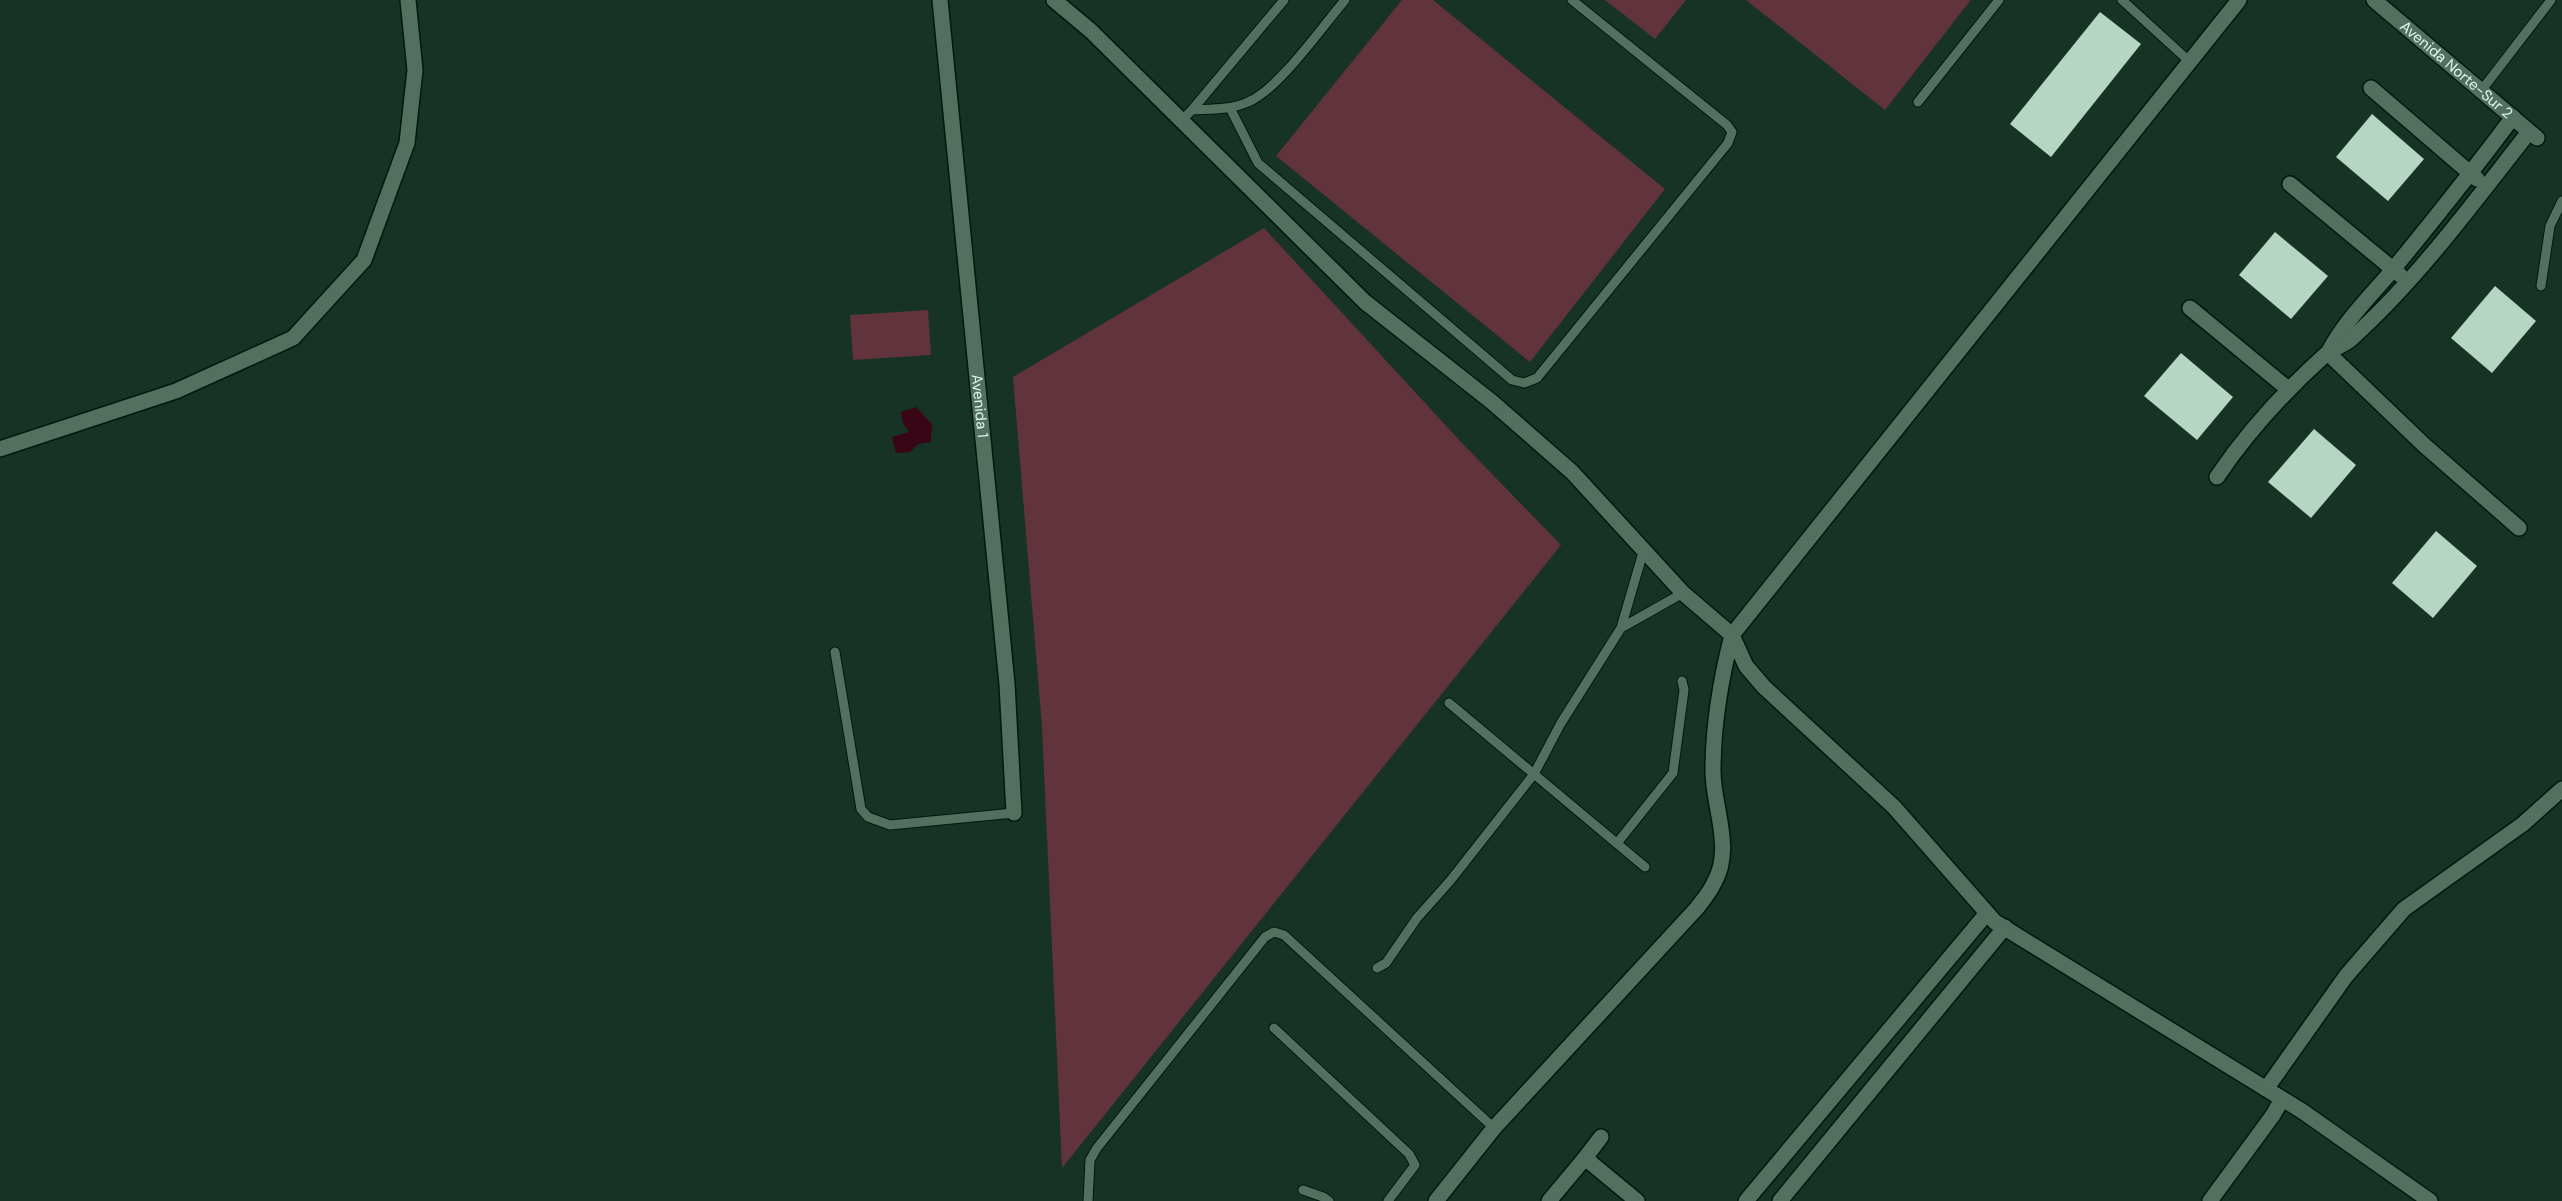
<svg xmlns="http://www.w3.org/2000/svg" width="2562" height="1201" font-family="'DM Sans',sans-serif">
  <rect width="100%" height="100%" fill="#163325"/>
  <path fill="#61333c" d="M 1402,0 L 1433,0 L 1665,189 L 1530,362 L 1276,156 Z
    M 1605,0 L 1686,0 L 1655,39 Z
    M 1746,0 L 1969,0 L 1970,1 L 1885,110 Z
    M 1264,228 L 1461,442 L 1561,545 L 1062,1168 L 1042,727 L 1013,377 Z
    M 928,310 L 931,355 L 853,360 L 850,315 Z"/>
  <path fill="#380616" d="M 916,407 L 932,424 L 931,442 L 918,444 L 910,452 L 896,453 L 892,437 L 909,432 L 903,423 L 901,412 Z"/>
  <path fill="#b4d6c3" d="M 2100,12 L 2141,44 L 2051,157 L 2010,124 Z
    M 2372,114 L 2424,159 L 2388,201 L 2336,157 Z
    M 2275,232 L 2328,276 L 2291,319 L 2239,275 Z
    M 2495,286 L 2536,321 L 2492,373 L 2451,338 Z
    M 2181,353 L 2233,397 L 2197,440 L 2144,396 Z
    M 2314,429 L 2356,465 L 2311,518 L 2268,482 Z
    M 2436,531 L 2477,566 L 2433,618 L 2392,583 Z"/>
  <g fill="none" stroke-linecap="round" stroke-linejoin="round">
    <g stroke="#001a0e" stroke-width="11">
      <path id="lane" d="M 2122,0 L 2189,61
        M 2481,91 L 2551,0
        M 1918,102 L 1999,0
        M 1230,108 L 1258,163 L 1512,380 L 1524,383 L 1537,378 L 1728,143 L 1732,132 L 1727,125 L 1572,0
        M 1192,110 L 1284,0
        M 1181,121 L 1192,110 C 1211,109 1230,110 1248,102 C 1278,90 1322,27 1345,0
        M 2541,286 L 2550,226 L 2562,201
        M 1621,628 L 1683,593
        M 835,652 L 861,809 L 868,817 L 890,825 L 1014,813
        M 1449,703 L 1645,867
        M 1618,842 L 1673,773 L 1684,690 L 1682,681
        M 1377,968 L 1386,963 L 1417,918 L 1450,881 L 1534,774 L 1561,723 L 1621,628 L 1644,549
        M 1274,1028 L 1409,1154 L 1415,1165 L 1388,1201
        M 1303,1190 L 1323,1197 L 1329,1201
        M 1088,1201 L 1090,1160 L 1097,1148 L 1265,937 L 1274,932 L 1284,935 L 1494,1128"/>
    </g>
    <g stroke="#001a0e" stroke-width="18">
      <g id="street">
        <path id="s1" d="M 940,0 L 1007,684 L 1014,813"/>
        <path d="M 1054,0 L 1091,31 L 1365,302 L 1492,402 L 1572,472 L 1683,593 L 1732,635 L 1746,666 L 1764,687 L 1894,807 L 1995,922 L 2302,1111 L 2430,1201"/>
        <path id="s2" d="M 2374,0 L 2537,138"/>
        <path d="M 2371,88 L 2477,179"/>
        <path d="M 2290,184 L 2400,275"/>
        <path d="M 2190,308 L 2288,389"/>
        <path d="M 2328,353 C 2345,320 2372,295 2395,267 C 2436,217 2475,168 2513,117"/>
        <path d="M 2328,353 L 2424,445 L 2519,528"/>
        <path d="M 0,449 L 176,391 L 293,338 L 364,260 L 407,143 L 415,70 L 408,0"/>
        <path d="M 2217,477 C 2248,431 2284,392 2325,355 C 2333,348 2343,346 2351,339 C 2418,279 2473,203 2529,132"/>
        <path d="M 2266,1089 L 2346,976 L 2404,909 L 2523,824 L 2562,789"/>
        <path d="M 1585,1158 L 1601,1137"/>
        <path d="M 1436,1201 L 1494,1128 L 1697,908 C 1703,900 1710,892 1714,883 C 1734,848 1713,808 1713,771 C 1713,726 1721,678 1732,635 L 2239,0"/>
        <path d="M 1549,1201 L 1585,1158 L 1637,1201"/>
        <path d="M 1746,1201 L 1987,913"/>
        <path d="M 1780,1201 L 2005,927"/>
        <path d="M 2210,1201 L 2273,1115 L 2282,1099"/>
      </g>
    </g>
    <use href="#lane" stroke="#517060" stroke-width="9"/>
    <use href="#street" stroke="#517060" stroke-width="15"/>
  </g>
  <g text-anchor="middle" stroke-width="5" stroke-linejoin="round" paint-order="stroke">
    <g font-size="15" fill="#e3f5eb" stroke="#163325">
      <text dy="5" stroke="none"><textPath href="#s2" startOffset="108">Avenida Norte-Sur 2</textPath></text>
      <text dy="5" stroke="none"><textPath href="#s1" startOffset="408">Avenida 1</textPath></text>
    </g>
  </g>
</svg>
